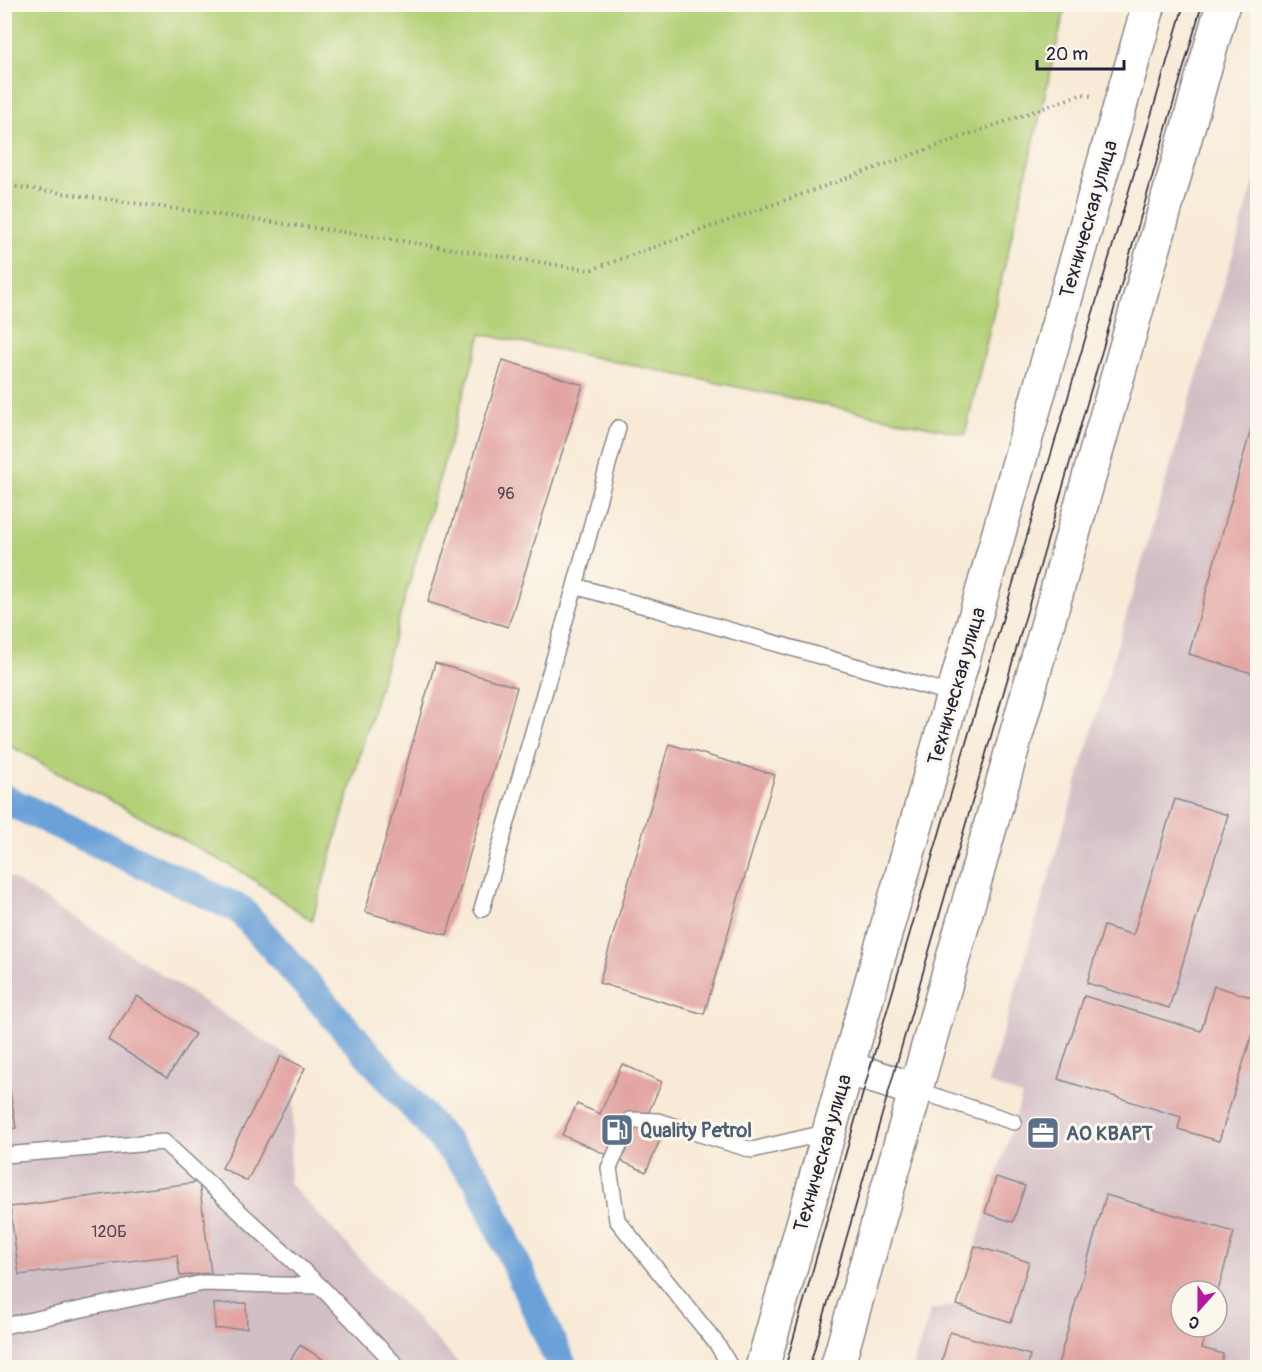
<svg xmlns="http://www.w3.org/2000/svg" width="1262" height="1372" font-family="Pangolin,sans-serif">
  <rect width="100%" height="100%" fill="#fbf7ec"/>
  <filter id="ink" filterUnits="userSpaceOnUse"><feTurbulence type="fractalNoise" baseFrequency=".0167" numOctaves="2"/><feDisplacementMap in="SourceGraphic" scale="12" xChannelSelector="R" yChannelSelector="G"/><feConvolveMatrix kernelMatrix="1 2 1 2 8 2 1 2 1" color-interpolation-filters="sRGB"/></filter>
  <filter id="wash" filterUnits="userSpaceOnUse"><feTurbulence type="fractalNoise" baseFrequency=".008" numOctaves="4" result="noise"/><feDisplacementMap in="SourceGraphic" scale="24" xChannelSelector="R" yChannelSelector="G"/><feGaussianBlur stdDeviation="1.35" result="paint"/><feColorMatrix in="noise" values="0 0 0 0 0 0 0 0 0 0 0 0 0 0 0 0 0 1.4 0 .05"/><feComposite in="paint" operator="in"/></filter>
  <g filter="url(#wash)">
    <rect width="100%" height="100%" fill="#f8ead7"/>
    <path fill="#d2bec5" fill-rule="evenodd" d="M 1257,173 L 1257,1367 L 912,1368 L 931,1310 L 957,1305 L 1022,1096 L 988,1083 ZM 1181,1291 L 1217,1291 L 1217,1327 L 1181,1327 Z
      M 4,873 L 296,1061 L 289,1183 L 462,1367 L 5,1367 Z"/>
    <path fill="#b3d077" stroke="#6a7959" stroke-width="1.5" d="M 4,5 L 5,4 L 1066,5 L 965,434 L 481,334 L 312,921 L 244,873 L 5,743 Z"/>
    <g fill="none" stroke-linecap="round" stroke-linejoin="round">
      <path stroke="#6aa1d8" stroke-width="30" d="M 4,799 L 241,910 L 477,1178 L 563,1368"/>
    </g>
    <g id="blocks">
      <path fill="#e2a4a2" d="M 503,360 L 583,385 L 508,627 L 428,602 Z
        M 1257,407 L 1258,408 L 1258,675 L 1189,654 Z
        M 435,663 L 517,687 L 447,935 L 365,912 Z
        M 669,744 L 775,775 L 704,1014 L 599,983 Z
        M 1175,799 L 1228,815 L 1169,1008 L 1087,983 L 1104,926 L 1133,935 Z
        M 1214,986 L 1258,999 L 1258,1015 L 1219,1141 L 1178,1129 L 1181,1117 L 1058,1079 L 1084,996 L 1201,1031 Z
        M 137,996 L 195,1034 L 167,1078 L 108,1040 Z
        M 4,1056 L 16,1128 L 4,1130 Z
        M 281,1056 L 305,1068 L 247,1181 L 222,1168 Z
        M 622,1064 L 662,1082 L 640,1132 L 660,1140 L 646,1172 L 562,1135 L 577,1104 L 600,1114 Z
        M 996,1177 L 1025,1186 L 1013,1222 L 985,1213 Z
        M 199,1182 L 211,1273 L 180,1276 L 177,1255 L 19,1275 L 10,1207 Z
        M 1106,1195 L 1234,1232 L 1218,1291 L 1181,1291 L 1181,1327 L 1208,1327 L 1202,1348 L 1223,1354 L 1220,1368 L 1057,1368 Z
        M 975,1246 L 1029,1262 L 1011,1322 L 957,1305 Z
        M 246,1303 L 247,1328 L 215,1329 L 214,1304 Z
        M 950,1332 L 1030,1355 L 1027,1368 L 940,1368 Z
        M 300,1345 L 337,1368 L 291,1368 L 287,1365 Z
        M 205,1362 L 205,1368 L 160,1368 L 160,1366 Z"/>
    </g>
  </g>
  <g filter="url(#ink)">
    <use href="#blocks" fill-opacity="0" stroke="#8d8689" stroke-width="1.5"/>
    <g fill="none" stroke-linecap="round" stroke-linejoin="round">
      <g stroke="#8d8689" stroke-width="18">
        <path id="lane" d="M 575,586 L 953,694
          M 482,909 L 575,586 L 618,428
          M 916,1090 L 1014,1122
          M 4,1155 L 164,1142 L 320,1286 L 399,1368
          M 4,1326 L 203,1283 L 320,1286
          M 731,1368 L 717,1344 L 617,1220 L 609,1168 L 631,1120 L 658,1121 L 752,1150 L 829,1132"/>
      </g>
      <g stroke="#8d8689" stroke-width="36">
        <path id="secondary" d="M 847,1068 L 916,1090
          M 762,1368 L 1149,4
          M 837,1368 L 1223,4"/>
      </g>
      <path stroke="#8d8689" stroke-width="4" stroke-dasharray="1.5 4.5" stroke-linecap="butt" d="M 4,185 L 336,231 L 590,270 L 1082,94 L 1092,96"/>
      <use href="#lane" stroke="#fff" stroke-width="15"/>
      <use href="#secondary" stroke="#fff" stroke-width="33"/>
      <path stroke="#22223b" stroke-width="1.5" d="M 785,1368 L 868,1075 L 1184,4
        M 809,1368 L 1202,4"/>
    </g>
  </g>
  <defs>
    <g id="fuel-square" transform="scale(1.725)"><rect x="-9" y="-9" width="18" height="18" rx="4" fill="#5c6f8a" stroke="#fbf7ec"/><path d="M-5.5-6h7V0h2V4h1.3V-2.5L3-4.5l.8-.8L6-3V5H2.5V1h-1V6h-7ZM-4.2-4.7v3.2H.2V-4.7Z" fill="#fff"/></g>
    <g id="office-square" transform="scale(1.725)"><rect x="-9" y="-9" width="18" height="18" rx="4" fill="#5c6f8a" stroke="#fbf7ec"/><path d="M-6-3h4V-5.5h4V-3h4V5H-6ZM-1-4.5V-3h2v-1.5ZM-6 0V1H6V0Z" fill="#fff"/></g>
  </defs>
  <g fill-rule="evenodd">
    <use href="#fuel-square" x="617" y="1130"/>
    <use href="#office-square" x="1043" y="1133"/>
  </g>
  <g text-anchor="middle" stroke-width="6" stroke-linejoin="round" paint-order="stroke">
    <g font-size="16" fill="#524255">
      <text x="506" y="499">96</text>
      <text x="109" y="1237">120Б</text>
    </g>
    <g font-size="20" fill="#22223b" stroke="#fbf7ec">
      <text transform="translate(1088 219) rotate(-74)" y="7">Техническая улица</text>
      <text transform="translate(956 686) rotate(-74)" y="7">Техническая улица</text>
      <text transform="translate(822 1153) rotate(-74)" y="7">Техническая улица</text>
    </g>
    <g font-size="20" font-weight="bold" fill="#4e5e75" stroke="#fbf7ec" text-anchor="start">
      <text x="640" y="1137">Quality Petrol</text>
      <text x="1066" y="1140">АО КВАРТ</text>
    </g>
  </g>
  <rect width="1262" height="1372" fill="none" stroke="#fbf7ec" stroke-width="24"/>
  <g transform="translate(1199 1309) rotate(201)"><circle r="28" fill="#fbf7ec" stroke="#a4a2a5" stroke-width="1.5"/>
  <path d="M0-4.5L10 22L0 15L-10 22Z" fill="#b5179e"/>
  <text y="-9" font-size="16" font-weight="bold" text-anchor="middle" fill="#22223b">С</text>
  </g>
  <path d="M1037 60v9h87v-9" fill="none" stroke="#22223b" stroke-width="3"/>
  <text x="1046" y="60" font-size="18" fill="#22223b" stroke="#fbf7ec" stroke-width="4.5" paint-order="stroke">20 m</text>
</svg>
